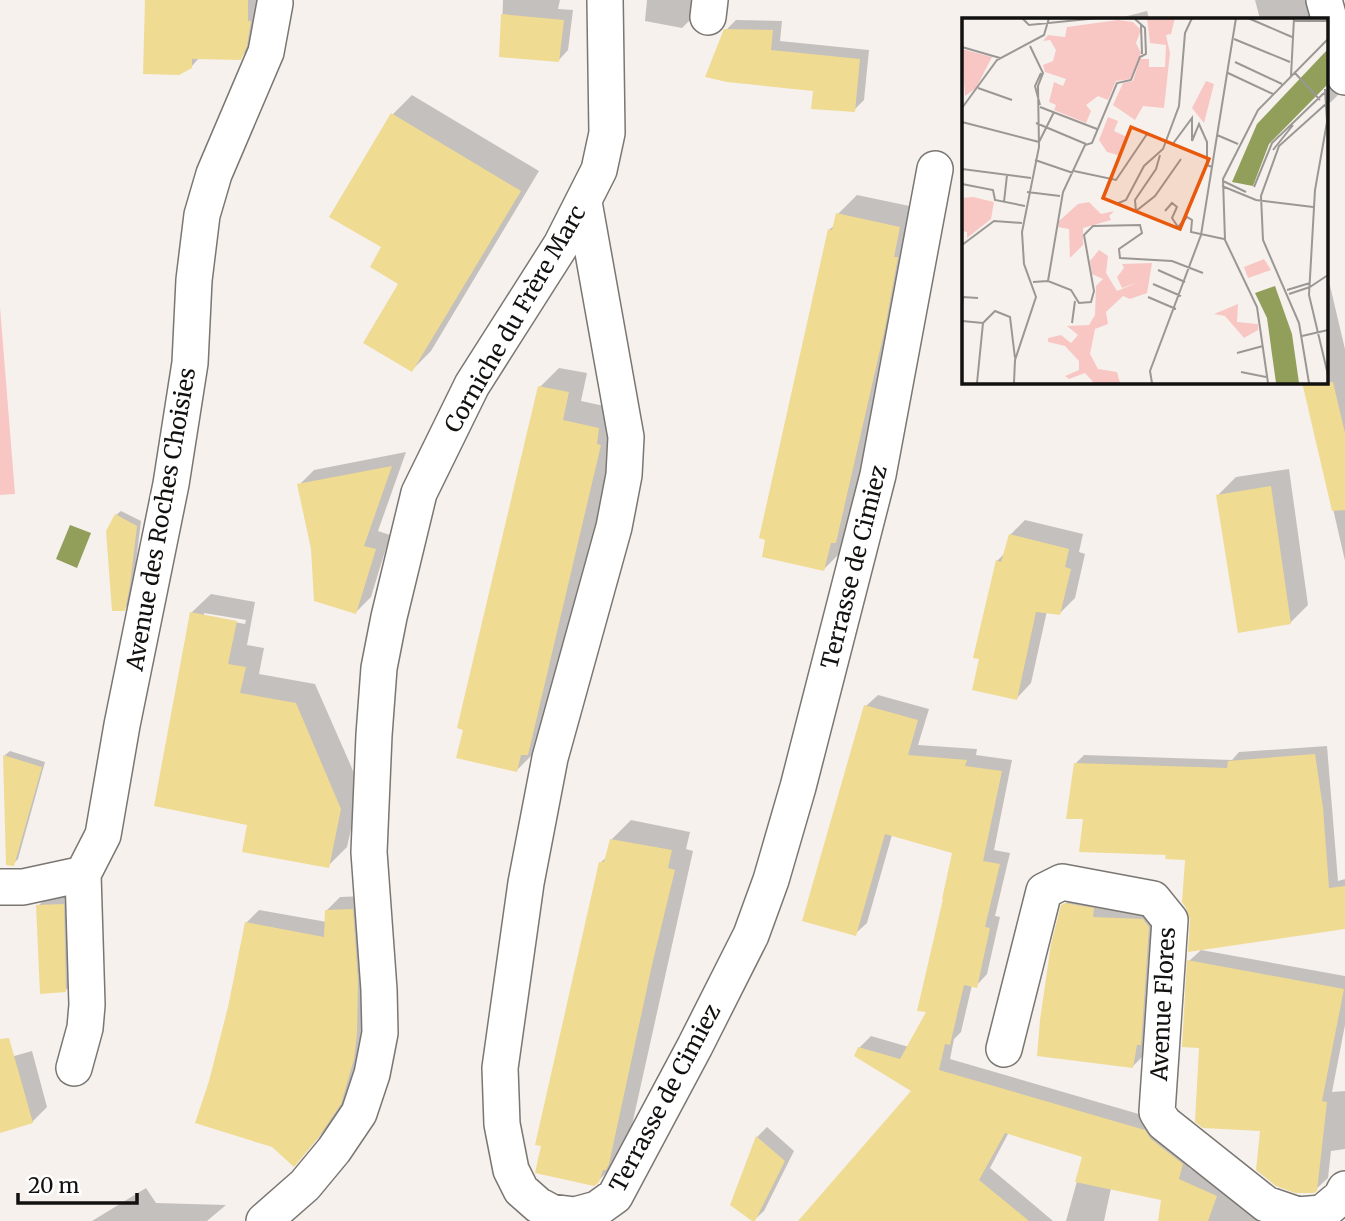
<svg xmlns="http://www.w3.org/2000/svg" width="1345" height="1221" font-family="Merriweather,serif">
  <rect width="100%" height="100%" fill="#f6f1ed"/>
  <path fill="#f8c7c4" d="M 0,307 L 15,494 L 0,495 Z"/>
  <path fill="#929f5a" d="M 70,525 L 91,533 L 77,568 L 56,559 Z"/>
  <path fill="#0003" fill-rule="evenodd" d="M 147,0 L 265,0 L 259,39 L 240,58 L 200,57 L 191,67 Z
    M 503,0 L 560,0 L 558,9 L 573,10 L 568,50 L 558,61 L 501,55 Z
    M 647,0 L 695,0 L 692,18 L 682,28 L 645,21 Z
    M 1255,0 L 1317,0 L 1322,19 L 1260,19 Z
    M 1147,11 L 1149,19 L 1116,19 Z
    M 736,20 L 782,21 L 780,41 L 869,50 L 864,100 L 854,110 L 815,89 L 726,30 Z
    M 1326,31 L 1342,91 L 1331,102 L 1326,104 Z
    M 412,95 L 539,171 L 431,351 L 412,370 L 400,283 L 383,247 L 393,114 Z
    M 857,195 L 919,208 L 916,238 L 843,550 L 824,569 L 829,230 L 836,224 L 838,214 Z
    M 1326,269 L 1345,349 L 1345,561 L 1304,382 L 1326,382 Z
    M 559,368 L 587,373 L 581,401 L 618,409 L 619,426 L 546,734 L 536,751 L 517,770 L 540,387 Z
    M 406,452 L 378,531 L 390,535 L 371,597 L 356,612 L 313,549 L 299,485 L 314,470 Z
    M 1289,469 L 1308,605 L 1290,623 L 1218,495 L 1236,477 Z
    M 121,511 L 141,521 L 134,579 L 129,604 L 124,609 L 116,515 Z
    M 1025,520 L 1083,534 L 1079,552 L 1085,554 L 1075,598 L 1060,613 L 1047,611 L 1031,683 L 1017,698 L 997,561 L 1005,553 L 1010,535 Z
    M 211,594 L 255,602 L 247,645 L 264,648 L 259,674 L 315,684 L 351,766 L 360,789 L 347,847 L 328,866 L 249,823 L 191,613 ZM 204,613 L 246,620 L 245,624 L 204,616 Z
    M 878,695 L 929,709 L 918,745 L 977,749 L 976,755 L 1012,760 L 994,850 L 1010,853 L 995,916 L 1000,917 L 987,974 L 976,986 L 972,985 L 961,1032 L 954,1039 L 950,1059 L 1156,1119 L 1194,1152 L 1189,1168 L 1243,1191 L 1297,1221 L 1164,1221 L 1163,1198 L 1111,1188 L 1104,1221 L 1066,1221 L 1084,1156 L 1009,1132 L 990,1168 L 1053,1221 L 827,1221 L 914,1090 L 859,1048 L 871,1036 L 909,1047 L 928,1011 L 954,852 L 892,835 L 867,923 L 855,934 L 866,706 Z
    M 1327,746 L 1338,881 L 1345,879 L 1345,928 L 1192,920 L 1186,858 L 1167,853 L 1085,817 L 1075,764 L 1084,755 L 1232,760 L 1239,752 Z
    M 10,751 L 45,762 L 18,859 L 13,864 L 8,863 L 5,755 Z
    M 631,820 L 690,832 L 686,849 L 693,851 L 628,1143 L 618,1161 L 598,1181 L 600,863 L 607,857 L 611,840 Z
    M 73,895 L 76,980 L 66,990 L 38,906 L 48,896 Z
    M 365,896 L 369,1019 L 353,1089 L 331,1123 L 306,1152 L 210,1081 L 229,1008 L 246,923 L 259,910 L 327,922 L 327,910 L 340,897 Z
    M 1073,896 L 1102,899 L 1101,908 L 1153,910 L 1158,917 L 1142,1057 L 1133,1066 L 1063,906 Z
    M 1201,950 L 1345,976 L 1345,1025 L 1332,1092 L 1345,1091 L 1345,1149 L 1331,1151 L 1328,1178 L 1313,1192 L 1262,1129 L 1201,1047 L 1189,961 Z
    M 32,1051 L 47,1107 L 32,1122 L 0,1131 L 0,1060 Z
    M 767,1127 L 794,1151 L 764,1211 L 754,1220 L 732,1204 L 757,1137 Z
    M 146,1188 L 156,1203 L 226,1205 L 207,1221 L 92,1221 Z"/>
  <path fill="#f0db93" d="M 145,0 L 248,0 L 248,21 L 251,21 L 247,46 L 241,60 L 192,59 L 192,68 L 179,75 L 143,74 Z
    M 501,14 L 564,20 L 559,62 L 499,57 Z
    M 724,29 L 773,30 L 771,50 L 860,59 L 855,112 L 811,109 L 813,91 L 727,82 L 705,77 Z
    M 391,113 L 521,191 L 412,372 L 363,343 L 398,284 L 370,267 L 381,247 L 329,217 Z
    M 836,213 L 900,227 L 894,257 L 898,257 L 885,328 L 836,543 L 831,543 L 824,571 L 762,557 L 765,540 L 759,538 L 828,229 L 832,230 Z
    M 1302,382 L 1333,382 L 1345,433 L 1345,510 L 1332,511 Z
    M 538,386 L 569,392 L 563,420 L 599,428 L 597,444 L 601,445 L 528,755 L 521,755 L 517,772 L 456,758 L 463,730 L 457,728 Z
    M 392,466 L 364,546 L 376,549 L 356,614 L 314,601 L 311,549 L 297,484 Z
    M 1271,486 L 1291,624 L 1238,633 L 1216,495 Z
    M 115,514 L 137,526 L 130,585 L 125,611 L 112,611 L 106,531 Z
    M 1009,534 L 1069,549 L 1065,567 L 1071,569 L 1060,615 L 1036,612 L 1017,700 L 972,690 L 979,659 L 973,658 L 996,560 L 1001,562 Z
    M 190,612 L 237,621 L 228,664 L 246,667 L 240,693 L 296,703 L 341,809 L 329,868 L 242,852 L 247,825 L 154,806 Z
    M 864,705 L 918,720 L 908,755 L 967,760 L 965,766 L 1002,771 L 983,861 L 1000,864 L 985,927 L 990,928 L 977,988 L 964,985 L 950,1045 L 945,1044 L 939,1070 L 1145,1130 L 1151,1139 L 1183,1164 L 1179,1179 L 1217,1196 L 1208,1221 L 1158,1221 L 1161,1200 L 1075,1182 L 1082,1157 L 1005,1133 L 979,1180 L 1029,1221 L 798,1221 L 911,1091 L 854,1056 L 858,1047 L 900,1059 L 926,1012 L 917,1011 L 943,899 L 942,899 L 952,853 L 885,834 L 856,936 L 802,921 Z
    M 1315,754 L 1323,808 L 1329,888 L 1345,886 L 1345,929 L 1188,952 L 1190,920 L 1186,908 L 1182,902 L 1185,860 L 1165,859 L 1166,855 L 1079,852 L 1083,819 L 1066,819 L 1074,763 L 1227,768 L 1228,761 Z
    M 3,755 L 42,767 L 14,866 L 6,865 Z
    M 610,839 L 672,850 L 668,868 L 675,870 L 652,965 L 609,1164 L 606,1170 L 603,1170 L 599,1182 L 594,1186 L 535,1173 L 541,1146 L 535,1145 L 599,862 L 604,862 Z
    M 1065,903 L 1094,908 L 1093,917 L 1143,919 L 1149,927 L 1141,1045 L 1137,1045 L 1133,1068 L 1037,1056 L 1040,1020 L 1051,944 L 1061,905 Z
    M 64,904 L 66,992 L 40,994 L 36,905 Z
    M 353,909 L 358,981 L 357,1034 L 354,1059 L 341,1104 L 318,1138 L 294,1167 L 272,1147 L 195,1123 L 209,1081 L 228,1007 L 245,922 L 324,937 L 325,910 Z
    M 1187,960 L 1344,989 L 1322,1101 L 1327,1102 L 1317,1191 L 1314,1193 L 1295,1193 L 1276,1186 L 1256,1170 L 1260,1131 L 1203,1128 L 1195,1122 L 1199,1048 L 1182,1047 Z
    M 9,1038 L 33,1123 L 0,1133 L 0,1039 Z
    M 756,1136 L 785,1161 L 755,1221 L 752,1221 L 730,1205 Z"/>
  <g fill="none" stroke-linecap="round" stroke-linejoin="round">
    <g stroke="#7a7672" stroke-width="38">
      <path id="minor" d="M 1324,0 L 1345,77
        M 708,17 L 710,0
        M 584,202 L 626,437 L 624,475 L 614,527 L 550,758 L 526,883 L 500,1068 L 502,1124 L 511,1170 L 521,1190 L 538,1205 L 551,1212 L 575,1215 L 597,1209 L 615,1196 L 695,1046 L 751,935 L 771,880 L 798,787 L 878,475 L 935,169
        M 0,887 L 23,887 L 83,874 L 103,835 L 122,725 L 171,484 L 190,363 L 194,280 L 202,215 L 214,174 L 266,52 L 275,3
        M 1004,1049 L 1044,891 L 1062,882 L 1153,899 L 1170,920 L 1157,1112 L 1164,1123 L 1266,1204 L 1298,1215 L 1322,1213 L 1341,1197 L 1345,1189
        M 74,1068 L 85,1028 L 87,1005 L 83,874
        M 264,1221 L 305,1185 L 334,1150 L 359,1113 L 372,1074 L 380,1033 L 379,990 L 369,852 L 374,735 L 379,668 L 389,617 L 419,493 L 472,385 L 561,245 L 599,170 L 607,133 L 605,0"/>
    </g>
    <use href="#minor" stroke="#fff" stroke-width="35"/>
  </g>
  <g text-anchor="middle" stroke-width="7" stroke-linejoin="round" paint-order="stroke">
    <g font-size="23" fill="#12110f" stroke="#fff">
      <text transform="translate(515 319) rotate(-60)" y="8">Corniche du Frère Marc</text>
      <text transform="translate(161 519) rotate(-80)" y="8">Avenue des Roches Choisies</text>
      <text transform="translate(854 567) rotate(-76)" y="8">Terrasse de Cimiez</text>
      <text transform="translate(1163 1004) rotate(-87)" y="8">Avenue Flores</text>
      <text transform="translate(665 1098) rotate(-62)" y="8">Terrasse de Cimiez</text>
    </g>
  </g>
  <g transform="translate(962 18)">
    <rect width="366" height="366" fill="#f6f1ed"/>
    <path d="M 185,0 L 213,0 L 209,16 L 204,17 L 208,35 L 202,90 L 181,88 L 173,102 L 151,87 L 161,65 L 171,63 L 178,41 L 187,41 L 187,49 L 203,49 L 204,27 L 188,25 ZM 156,2 L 171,4 L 179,12 L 174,25 L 179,35 L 169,61 L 154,63 L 146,82 L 136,78 L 124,87 L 129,93 L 124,105 L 92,92 L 94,87 L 87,84 L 92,64 L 101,68 L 104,61 L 83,54 L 81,47 L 91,43 L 94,32 L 88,22 L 81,23 L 86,17 L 103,19 L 105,9 ZM 0,31 L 30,39 L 14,70 L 3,78 ZM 244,63 L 252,66 L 242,105 L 230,90 ZM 146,99 L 156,103 L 152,113 L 165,119 L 159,138 L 145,134 L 137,122 ZM 11,179 L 32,184 L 29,201 L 5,220 L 5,214 L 0,213 L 0,180 ZM 127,184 L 139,196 L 152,193 L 147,198 L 149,202 L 121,210 L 121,227 L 108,240 L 107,211 L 96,209 L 97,203 L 116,186 ZM 137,232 L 146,238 L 144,255 L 155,273 L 177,264 L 160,270 L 155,259 L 162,250 L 160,246 L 190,245 L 185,275 L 168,281 L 161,278 L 144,294 L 146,306 L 133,311 L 128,336 L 136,351 L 155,354 L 158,365 L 132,365 L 123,355 L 107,361 L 103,358 L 117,352 L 117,343 L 103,328 L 86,324 L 86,320 L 99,317 L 109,325 L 116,317 L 105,308 L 127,307 L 133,297 L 134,268 L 141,261 L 130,256 L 128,243 ZM 302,241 L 309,252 L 286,260 L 282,249 ZM 276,286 L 275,304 L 296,306 L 296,312 L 282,320 L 263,298 L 252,296 Z" fill="#f8c7c4"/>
    <path d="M 366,31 L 366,66 L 307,126 L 291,168 L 270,164 L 295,106 ZM 313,268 L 330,316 L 337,365 L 314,365 L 305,300 L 293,275 Z" fill="#929f5a"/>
    <path fill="none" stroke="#9b9794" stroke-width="2" d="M 60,0 L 67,7 L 136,0M 286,0 L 330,19M 332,3 L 366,3M 179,7 L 180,36M 272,21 L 328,44M 0,29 L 38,40M 273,44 L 320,66M 332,54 L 358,82M 266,55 L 311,76M 329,58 L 332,0M 16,70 L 50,82M 363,71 L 365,104 L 353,172 L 347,277 L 366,357M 78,87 L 73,68 L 79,55M 78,89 L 135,111M 0,90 L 35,42 L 82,17 L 87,0M 0,104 L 77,124 L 92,94M 74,105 L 124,126M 255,117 L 276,126M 230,123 L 237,106 L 245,124 L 245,147 L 250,149M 210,127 L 230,100 L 230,123M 311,132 L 331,107M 198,137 L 194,151 L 173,182 L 174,193 L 193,178 L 219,141M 73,142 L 111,155M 0,151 L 69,160M 112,153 L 154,162 L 185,116M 261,163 L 284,174M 0,166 L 31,172 L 33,182 L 63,188M 260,168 L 294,182 L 351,189M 292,169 L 310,125 L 362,75M 65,174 L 98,178M 42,184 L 45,157M 154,186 L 164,182 L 182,148 L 201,131 L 217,88 L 223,15 L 230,0M 203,193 L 210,185 L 215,189 L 210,200 L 216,209 L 225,199 L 230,202 L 229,214 L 262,221M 0,227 L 32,203 L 60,205M 196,252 L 223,264M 86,263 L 101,174 L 123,127 L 130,125 L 155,65 L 169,62 L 178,39 L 184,36 L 183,10 L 173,1M 71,264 L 86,263 L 109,272 L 117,285 L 129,284 L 132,273 L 122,217 L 131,208 L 178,207 L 180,215 L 157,231 L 158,240 L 210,243 L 241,255M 191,266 L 219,278M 348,269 L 366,257M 325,272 L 348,265M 327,276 L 348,269M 186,279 L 214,291M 0,287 L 1,279 L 16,280M 0,303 L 21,305M 21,305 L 33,293 L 48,299 L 53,340M 110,305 L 113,283M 340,318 L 366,312M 275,335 L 301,328M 279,354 L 304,359M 15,365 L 21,305M 52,365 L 53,342 L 74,279 L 62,246 L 60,214 L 77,129 L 76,68 L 81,55 L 68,28M 190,365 L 188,353 L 239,217 L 274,0M 306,365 L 295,289 L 263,222 L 261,161 L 296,92 L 366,21M 347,365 L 337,305 L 301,222 L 299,178 L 317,128 L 366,84"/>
    <path fill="#e8590c" fill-opacity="0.15" stroke="#e8590c" stroke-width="3.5" d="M 169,109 L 247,141 L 218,211 L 141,180 Z"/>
    <rect width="366" height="366" fill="none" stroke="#12110f" stroke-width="3.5"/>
  </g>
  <path d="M18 1193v10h119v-10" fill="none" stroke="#12110f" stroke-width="3.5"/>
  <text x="28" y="1193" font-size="21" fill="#12110f" stroke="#ffffff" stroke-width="5" paint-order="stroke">20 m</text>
</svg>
